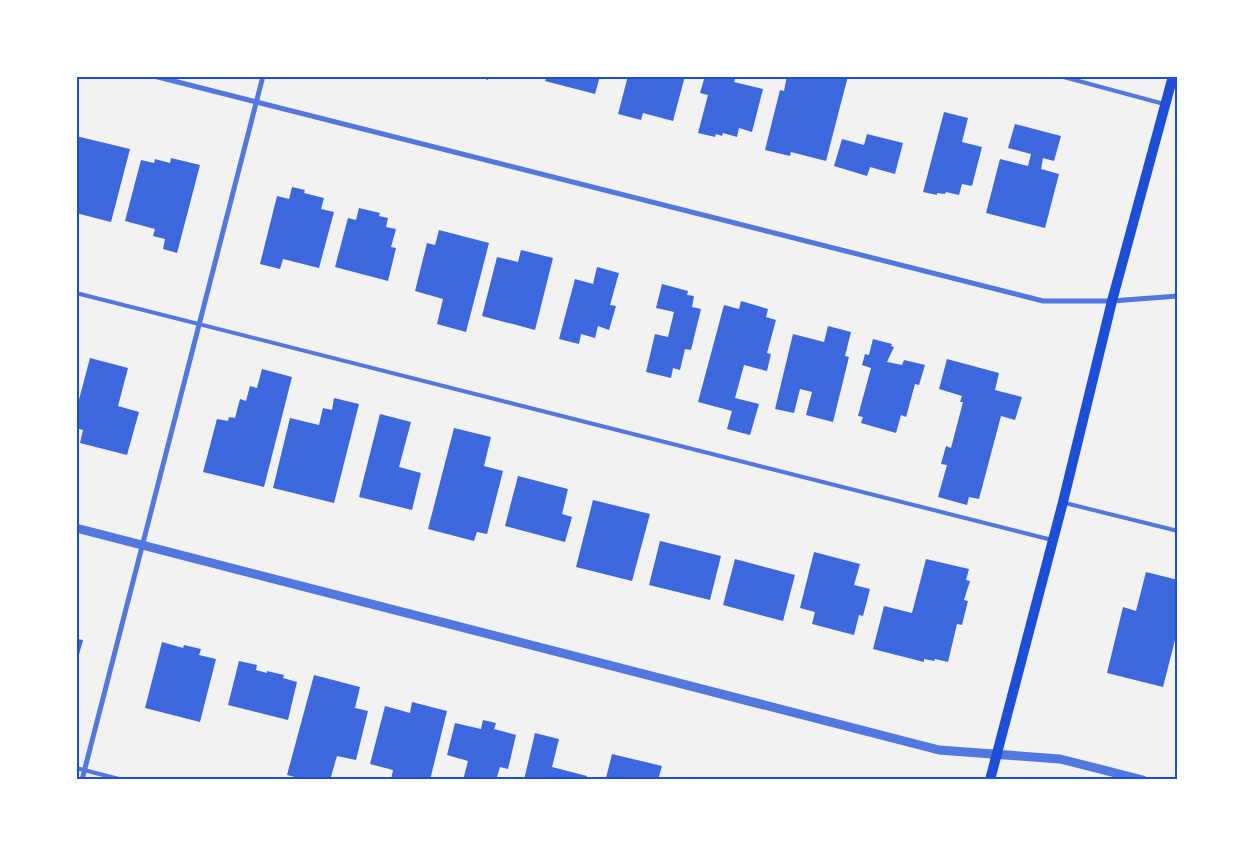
<svg xmlns="http://www.w3.org/2000/svg" width="1254" height="856" font-family="Figtree,sans-serif">
  <rect width="100%" height="100%" fill="#f2f2f2"/>
  <path fill="#3d67dc" d="M 477,76 L 489,76 L 488,80 Z
    M 547,76 L 600,76 L 595,94 L 545,81 Z
    M 628,76 L 685,76 L 673,121 L 643,113 L 641,120 L 618,114 Z
    M 705,76 L 736,76 L 734,82 L 763,89 L 752,132 L 739,128 L 737,137 L 723,133 L 722,136 L 716,134 L 715,137 L 698,133 L 708,95 L 700,93 Z
    M 787,76 L 848,76 L 826,161 L 791,152 L 790,156 L 765,150 L 780,90 L 784,91 Z
    M 944,112 L 968,118 L 962,142 L 982,147 L 972,186 L 962,184 L 959,195 L 946,192 L 945,194 L 937,193 L 937,195 L 923,192 Z
    M 1015,124 L 1061,136 L 1054,161 L 1043,158 L 1041,169 L 1059,174 L 1045,228 L 986,213 L 1000,159 L 1028,166 L 1031,154 L 1008,148 Z
    M 867,134 L 903,143 L 895,174 L 870,167 L 867,176 L 834,166 L 842,139 L 864,145 Z
    M 76,136 L 130,149 L 111,222 L 76,213 Z
    M 171,158 L 200,165 L 177,253 L 163,249 L 165,239 L 153,236 L 155,229 L 125,221 L 141,160 L 154,163 L 155,159 L 170,163 Z
    M 292,187 L 305,190 L 304,193 L 324,198 L 321,209 L 334,212 L 319,268 L 283,259 L 280,269 L 260,264 L 277,196 L 289,199 Z
    M 359,208 L 380,213 L 379,216 L 388,218 L 386,227 L 396,229 L 391,247 L 396,248 L 388,281 L 335,267 L 348,218 L 356,220 Z
    M 439,230 L 489,243 L 466,332 L 437,324 L 443,299 L 415,291 L 427,243 L 435,245 Z
    M 521,250 L 553,258 L 535,330 L 482,316 L 497,257 L 518,262 Z
    M 597,267 L 619,273 L 610,305 L 616,306 L 609,330 L 598,326 L 595,338 L 581,334 L 579,344 L 559,339 L 575,279 L 593,284 Z
    M 662,284 L 688,291 L 687,295 L 694,296 L 692,307 L 701,309 L 691,350 L 685,349 L 680,370 L 673,368 L 671,378 L 646,372 L 655,334 L 668,337 L 674,312 L 656,308 Z
    M 741,301 L 768,309 L 766,317 L 776,320 L 767,353 L 771,354 L 767,371 L 744,365 L 735,398 L 759,404 L 750,435 L 727,429 L 732,411 L 698,402 L 724,305 L 739,309 Z
    M 828,326 L 851,332 L 845,356 L 849,357 L 833,422 L 806,415 L 812,392 L 800,389 L 794,413 L 775,409 L 793,334 L 824,342 Z
    M 873,339 L 892,344 L 891,346 L 894,347 L 887,362 L 902,365 L 904,360 L 925,365 L 919,385 L 915,384 L 906,417 L 901,415 L 896,433 L 861,423 L 863,417 L 858,416 L 871,368 L 862,365 L 865,354 L 869,355 Z
    M 90,358 L 128,368 L 118,406 L 139,412 L 127,455 L 80,443 L 83,430 L 76,428 L 76,411 Z
    M 947,359 L 999,373 L 995,390 L 1022,397 L 1015,420 L 1001,416 L 979,499 L 969,497 L 967,505 L 938,497 L 947,465 L 941,464 L 946,446 L 951,448 L 963,402 L 960,402 L 962,396 L 939,389 Z
    M 262,369 L 292,377 L 264,487 L 203,472 L 217,419 L 228,421 L 229,417 L 235,418 L 240,399 L 246,401 L 250,386 L 257,388 Z
    M 334,398 L 359,404 L 334,503 L 273,488 L 290,418 L 319,425 L 323,408 L 332,410 Z
    M 380,414 L 411,422 L 399,467 L 421,473 L 412,510 L 359,497 Z
    M 454,428 L 491,437 L 484,466 L 503,471 L 487,534 L 477,532 L 474,541 L 428,529 Z
    M 518,476 L 568,489 L 562,514 L 572,517 L 565,542 L 505,526 Z
    M 593,500 L 650,514 L 632,581 L 576,567 Z
    M 660,541 L 721,556 L 710,600 L 649,585 Z
    M 814,552 L 860,564 L 854,585 L 870,589 L 863,616 L 859,615 L 854,635 L 812,624 L 815,612 L 800,608 Z
    M 735,559 L 795,575 L 783,621 L 723,605 Z
    M 926,559 L 969,569 L 966,580 L 970,581 L 964,600 L 968,601 L 962,625 L 957,624 L 948,662 L 935,659 L 934,661 L 924,659 L 924,662 L 873,649 L 884,606 L 912,613 Z
    M 1146,572 L 1178,580 L 1178,628 L 1163,687 L 1107,673 L 1123,607 L 1136,611 Z
    M 76,629 L 79,630 L 77,639 L 83,640 L 77,662 Z
    M 162,642 L 183,648 L 184,645 L 201,649 L 199,655 L 216,659 L 200,722 L 145,708 Z
    M 239,661 L 257,665 L 256,670 L 267,673 L 267,671 L 284,675 L 283,678 L 297,682 L 288,720 L 228,705 Z
    M 314,675 L 360,687 L 355,708 L 368,711 L 356,760 L 337,756 L 330,780 L 306,780 L 287,775 Z
    M 412,702 L 447,711 L 430,780 L 391,780 L 393,770 L 370,764 L 385,706 L 410,713 Z
    M 483,720 L 496,723 L 494,729 L 516,735 L 508,769 L 500,767 L 496,780 L 463,780 L 468,761 L 447,755 L 455,723 L 481,729 Z
    M 535,733 L 559,739 L 552,767 L 587,776 L 586,780 L 524,780 Z
    M 612,754 L 662,766 L 658,780 L 613,780 L 606,778 Z"/>
  <g fill="none" stroke-linecap="round" stroke-linejoin="round">
    <path stroke="#5277de" stroke-width="4" d="M 1060,76 L 1164,104
      M 76,293 L 1052,540
      M 1065,503 L 1178,531
      M 76,768 L 123,780"/>
    <path stroke="#5277de" stroke-width="5" d="M 154,76 L 1043,301 L 1112,301 L 1178,296
      M 82,780 L 263,76"/>
    <path stroke="#5277de" stroke-width="9" d="M 76,528 L 939,750 L 1060,759 L 1143,780"/>
    <path stroke="#1d4ed8" stroke-width="10" d="M 990,780 L 1063,502 L 1112,301 L 1173,76"/>
  </g>
  <rect width="1254" height="856" fill="none" stroke="#ffffff" stroke-width="155"/>
  <rect x="78" y="78" width="1098" height="700" fill="none" stroke="#1d4ed8" stroke-width="2"/>
</svg>
